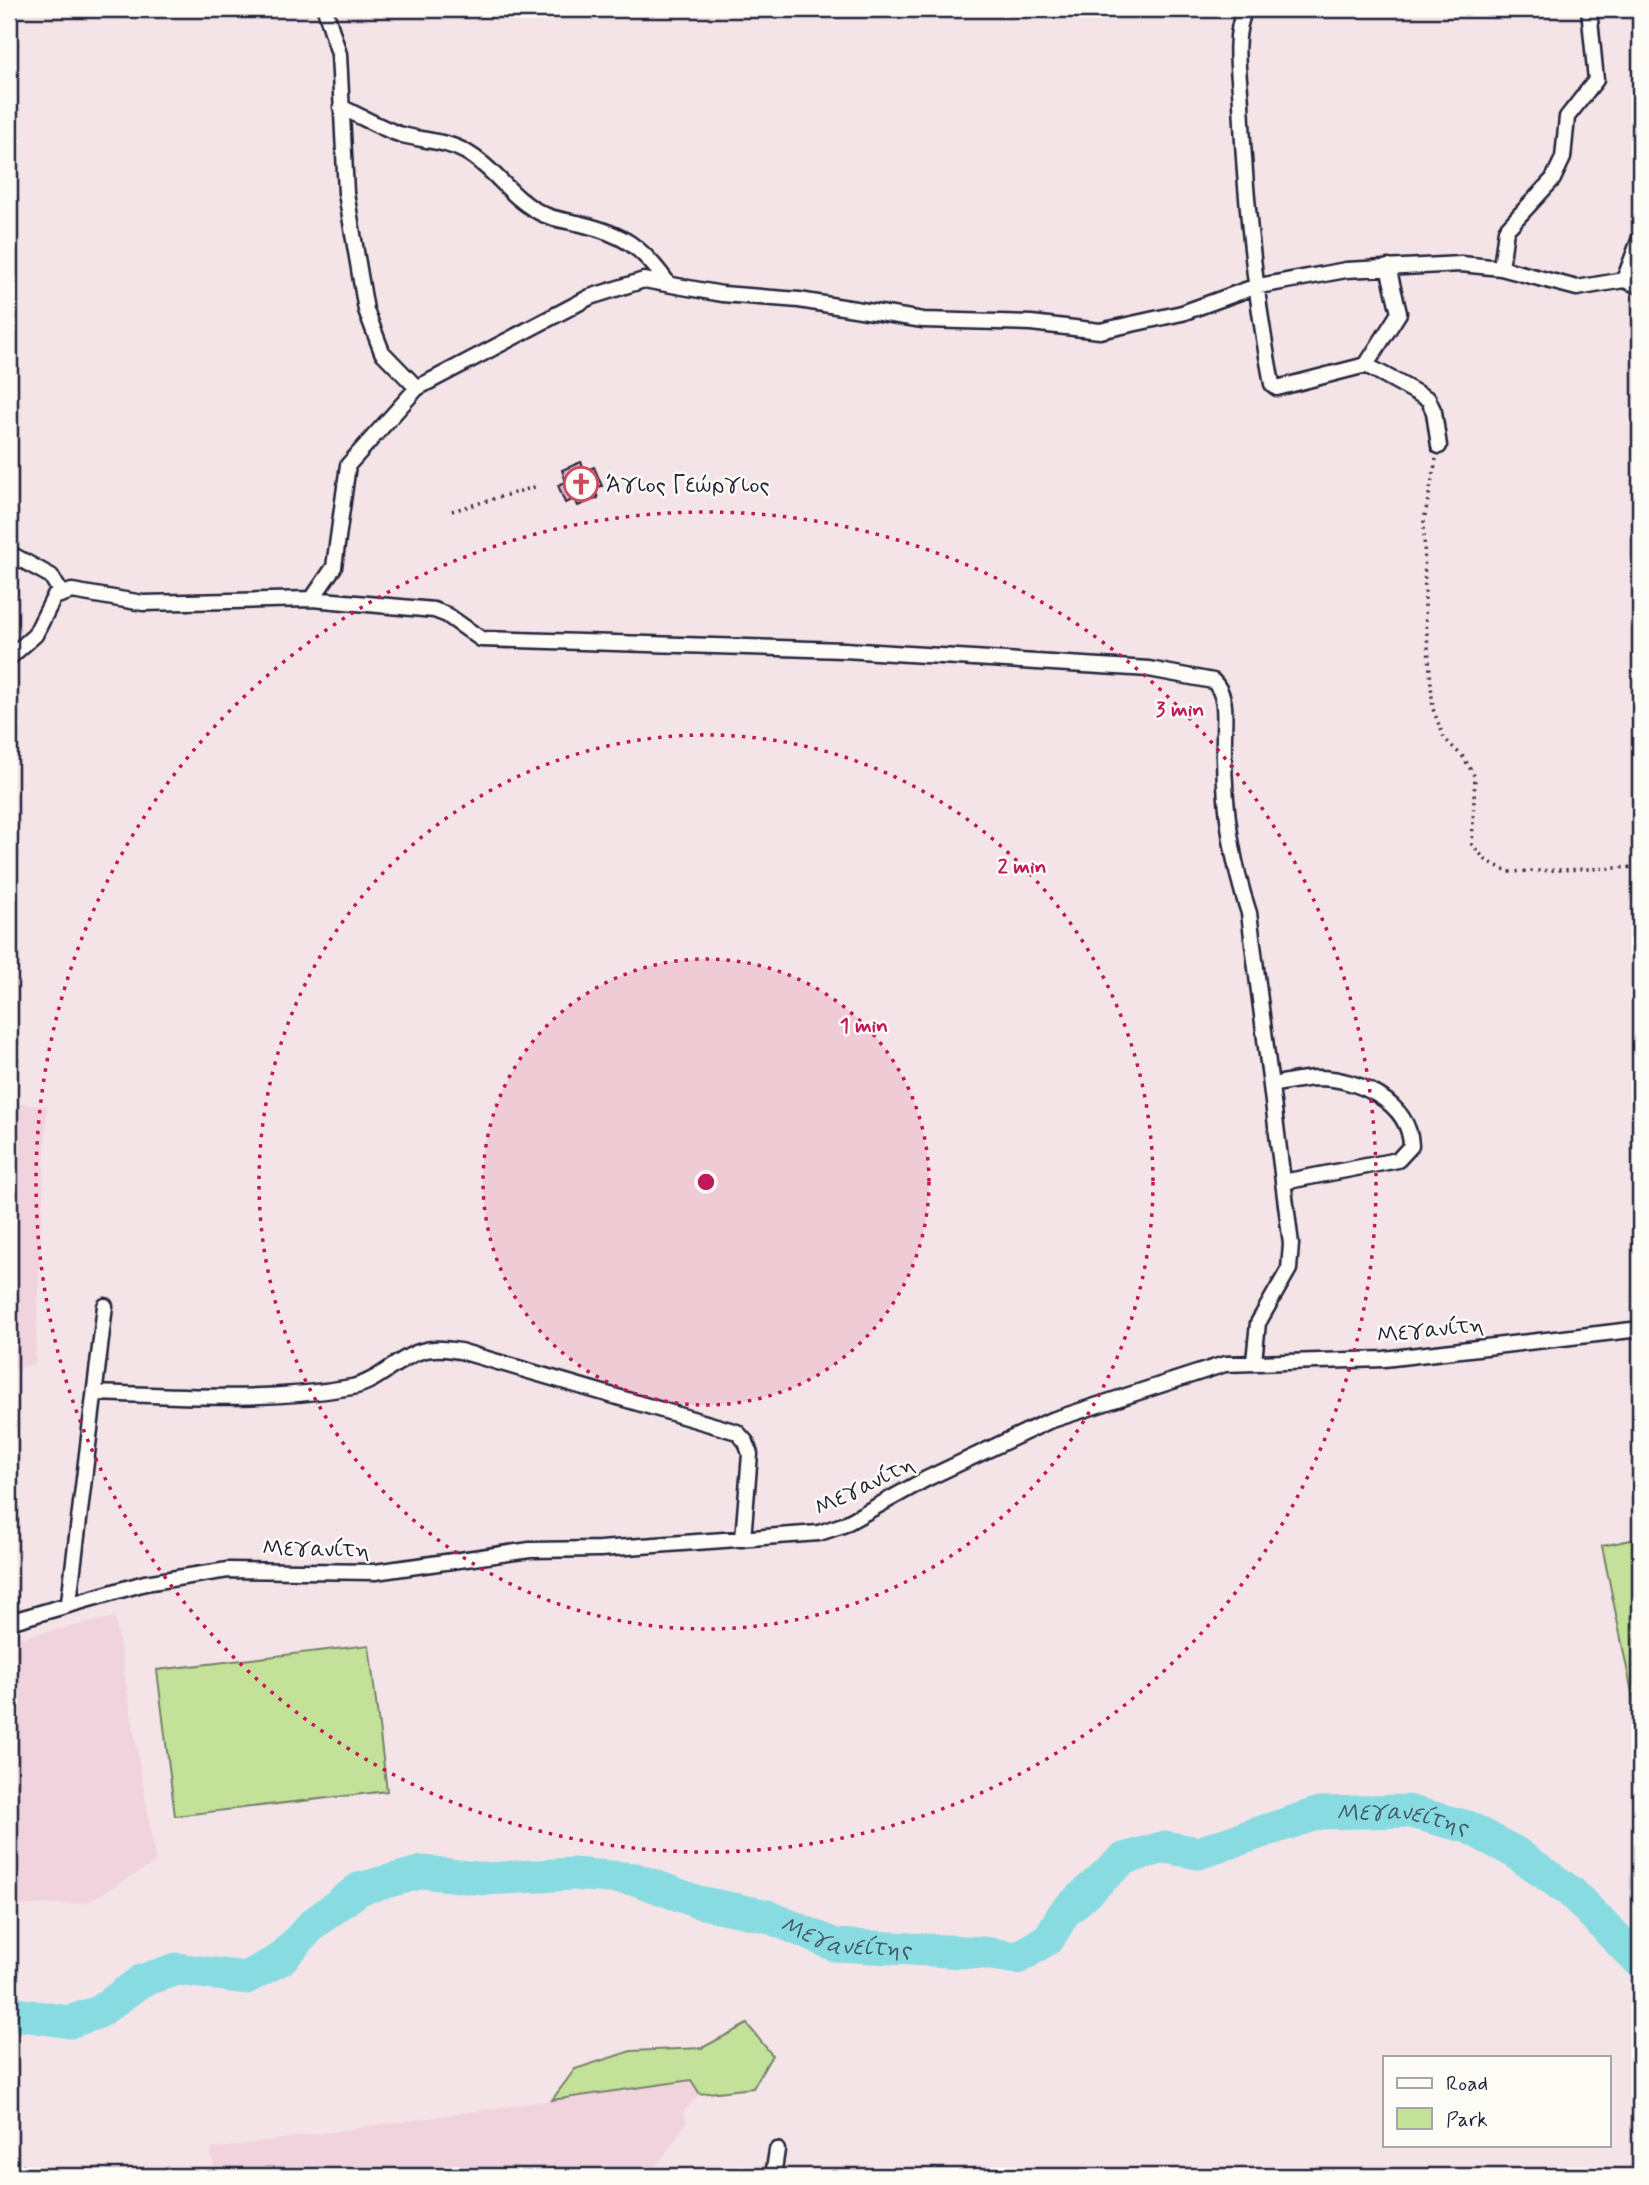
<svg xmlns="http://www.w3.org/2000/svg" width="1649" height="2185" font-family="Mynerve,sans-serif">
  <rect width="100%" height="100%" fill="#f5e4e7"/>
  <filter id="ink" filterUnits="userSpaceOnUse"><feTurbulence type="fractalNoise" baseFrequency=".0143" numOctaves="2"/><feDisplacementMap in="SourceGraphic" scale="14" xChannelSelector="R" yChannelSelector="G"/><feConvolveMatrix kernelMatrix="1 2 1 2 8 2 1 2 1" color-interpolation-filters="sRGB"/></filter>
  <g filter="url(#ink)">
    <path fill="#f0d3dc" d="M 9,1103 L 47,1106 L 35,1364 L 9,1370 Z
      M 115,1617 L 156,1862 L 86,1903 L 9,1906 L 9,1640 Z
      M 692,2080 L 700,2094 L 683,2112 L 687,2122 L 650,2176 L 199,2176 L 215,2174 L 211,2149 Z"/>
    <path fill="#c4e199" stroke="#73826a" stroke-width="2" d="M 1640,1538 L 1640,1732 L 1602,1546 Z
      M 369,1645 L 387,1791 L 175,1816 L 157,1670 Z
      M 747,2024 L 772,2055 L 753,2088 L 700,2094 L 691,2080 L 552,2100 L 575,2069 L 631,2051 L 702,2048 Z"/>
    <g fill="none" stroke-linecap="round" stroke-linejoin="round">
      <path stroke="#89dbe2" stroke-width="33" id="s1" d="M 9,2009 L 17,2014 L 69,2022 L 99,2012 L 141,1981 L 177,1969 L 246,1978 L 281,1959 L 313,1924 L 359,1889 L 423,1872 L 485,1879 L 572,1874 L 635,1879 L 698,1902 L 767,1916 L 835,1945 L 984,1953 L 1018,1958 L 1049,1938 L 1064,1913 L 1123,1859 L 1165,1847 L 1198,1853 L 1319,1813 L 1407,1811 L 1468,1827 L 1516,1853 L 1572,1893 L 1640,1963"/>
    </g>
    <path fill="#e3acc3" stroke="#22223b" stroke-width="2" d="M 581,462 L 585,471 L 594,467 L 602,486 L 594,488 L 598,498 L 578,506 L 575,499 L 565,503 L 558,485 L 566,482 L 562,470 Z"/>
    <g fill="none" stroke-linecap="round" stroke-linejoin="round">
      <g stroke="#22223b" stroke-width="19">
        <path id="minor" d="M 325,9 L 339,54 L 346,193 L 366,310 L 382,352 L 417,388 L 590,297 L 644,280 L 722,294 L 799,300 L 923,320 L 1031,323 L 1100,331 L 1182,313 L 1254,287 L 1346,270 L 1461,264 L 1501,268 L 1577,288 L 1624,280 L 1640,238
          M 1245,9 C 1232,38 1239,72 1241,103 C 1245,200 1254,289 1272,384 L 1277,388 L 1366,365 L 1399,313 L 1388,267
          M 341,107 C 360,116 379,127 399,134 C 422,141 445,140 466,152 C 496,169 512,201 545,215 C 556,220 569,221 581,224 C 623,234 642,247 667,282
          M 1501,268 L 1506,230 L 1553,179 L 1563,158 L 1567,117 L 1596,80 L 1589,9
          M 1624,280 L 1640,286
          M 1366,365 L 1428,399 L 1434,412 L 1439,446
          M 9,553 L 51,576 L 61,593
          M 312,599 L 334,567 L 348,465 L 417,388
          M 9,658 L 35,635 L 54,597 L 72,591 L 143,603 L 312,599 L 434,610 L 447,615 L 481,639 L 844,650 L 1149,669 L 1213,681 C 1228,695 1224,718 1224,737 C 1223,796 1230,857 1249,913 L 1291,1244 L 1289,1269 L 1258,1323 L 1254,1361
          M 1272,1085 C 1287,1082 1304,1078 1320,1078 C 1359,1079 1410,1103 1411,1146 L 1398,1160 L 1283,1182
          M 95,1393 C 181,1396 267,1402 352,1387 C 383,1381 403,1350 434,1349 C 442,1348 452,1350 460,1351 L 737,1432 L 746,1442 L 750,1454 L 743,1539
          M 69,1602 L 105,1306
          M 9,1622 L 145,1583 L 228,1570 L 375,1572 L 530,1550 L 600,1549 L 819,1533 L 843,1525 L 926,1479 L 1049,1421 L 1225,1364 L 1384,1359 L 1640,1329
          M 773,2176 L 777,2150"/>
      </g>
      <path stroke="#22223b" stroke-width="3.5" stroke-dasharray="2 5" stroke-linecap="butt" d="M 1436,459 L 1424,520 L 1425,609 L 1433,709 L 1444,738 L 1464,758 L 1475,777 L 1472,845 L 1486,860 L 1508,872 L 1640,867
        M 452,511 L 538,486
        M 9,2160 L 51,2176"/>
      <use href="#minor" stroke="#fdfcf7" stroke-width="14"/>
    </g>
  </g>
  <circle cx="706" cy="1182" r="223" fill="#c2185b" fill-opacity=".12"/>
  <g fill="none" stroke="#c2185b" stroke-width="3.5" stroke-dasharray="3.5 7">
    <circle cx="706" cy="1182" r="223"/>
    <circle cx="706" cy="1182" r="447"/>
    <circle cx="706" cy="1182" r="670"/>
  </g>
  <defs>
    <g id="church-ring" transform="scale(1.75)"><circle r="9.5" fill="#fdfcf7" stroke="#d1495b" stroke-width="1.5"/><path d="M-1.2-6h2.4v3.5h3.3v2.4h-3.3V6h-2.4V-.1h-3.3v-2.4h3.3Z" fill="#d1495b"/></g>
  </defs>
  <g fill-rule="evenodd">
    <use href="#church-ring" x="581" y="484"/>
  </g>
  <g text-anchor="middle" stroke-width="5" stroke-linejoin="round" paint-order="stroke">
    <g font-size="23" fill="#22223b" stroke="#fdfcf7" text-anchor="start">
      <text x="606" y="492">Άγιος Γεώργιος</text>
    </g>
    <g font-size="23" fill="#22223b" stroke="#fdfcf7">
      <text transform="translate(1430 1329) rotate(-6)" y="8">Μεγανίτη</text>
      <text transform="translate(864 1485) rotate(-26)" y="8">Μεγανίτη</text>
      <text transform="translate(316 1548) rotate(1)" y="8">Μεγανίτη</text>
    </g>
    <g font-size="24" font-style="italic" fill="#415a6d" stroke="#fdfcf7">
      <text dy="8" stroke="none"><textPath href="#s1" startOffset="1507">Μεγανείτης</textPath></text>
      <text dy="8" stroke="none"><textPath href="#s1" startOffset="898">Μεγανείτης</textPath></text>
    </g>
  </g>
  <circle cx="706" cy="1182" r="10" fill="#c2185b" stroke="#fdfcf7" stroke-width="3.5"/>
  <g font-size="21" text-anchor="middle" font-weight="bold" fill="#c2185b" stroke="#fdfcf7" stroke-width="5" stroke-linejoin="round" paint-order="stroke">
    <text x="1180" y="716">3 min</text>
    <text x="1022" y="873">2 min</text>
    <text x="864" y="1032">1 min</text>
  </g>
  <rect width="1649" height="2185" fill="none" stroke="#fdfcf7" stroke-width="35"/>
  <rect x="18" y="18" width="1614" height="2150" fill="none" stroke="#22223b" stroke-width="2.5" filter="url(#ink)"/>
  <rect x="1383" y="2056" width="228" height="91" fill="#fdfcf7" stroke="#a5a5ac" stroke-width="2"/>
  <rect x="1397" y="2078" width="35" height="10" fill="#fdfcf7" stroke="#a5a5ac" stroke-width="2"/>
  <text x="1446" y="2090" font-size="21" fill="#22223b">Road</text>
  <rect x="1397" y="2108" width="35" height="21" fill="#c4e199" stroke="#a5a5ac" stroke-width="2"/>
  <text x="1446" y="2126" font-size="21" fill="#22223b">Park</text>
</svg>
